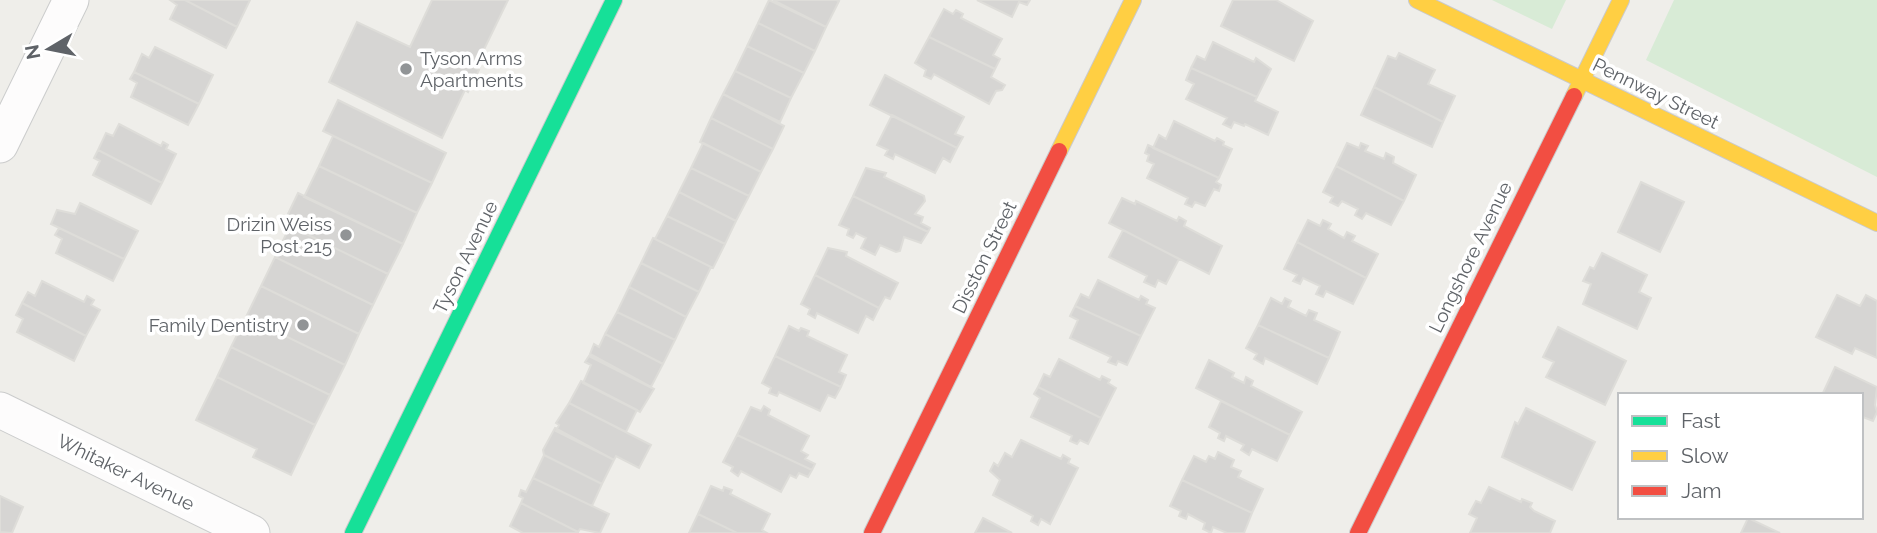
<svg xmlns="http://www.w3.org/2000/svg" width="1877" height="533" font-family="Raleway,sans-serif">
  <rect width="100%" height="100%" fill="#efeeea"/>
  <path fill="#d8ebd6" d="M 1492,0 L 1566,0 L 1552,29 Z
    M 1674,0 L 1877,0 L 1877,177 L 1646,60 Z"/>
  <path fill="#d6d5d3" stroke="#deddd9" stroke-width="2" d="M 185,0 L 250,0 L 237,27 Z
    M 185,0 L 237,27 L 226,48 L 170,19 L 177,5 L 170,0 Z
    M 432,0 L 508,0 L 475,68 L 479,70 L 468,92 L 465,90 L 442,138 L 329,82 L 357,22 L 410,47 Z
    M 769,0 L 826,27 L 815,51 L 758,23 Z
    M 773,0 L 836,0 L 839,1 L 826,27 Z
    M 977,0 L 1030,0 L 1027,5 L 1019,2 L 1012,17 Z
    M 1233,0 L 1276,0 L 1313,21 L 1294,61 L 1221,26 Z
    M 944,9 L 953,14 L 956,10 L 963,14 L 961,18 L 1002,39 L 993,55 L 1000,59 L 995,69 L 929,37 Z
    M 758,23 L 815,51 L 804,73 L 747,46 Z
    M 929,37 L 995,69 L 991,77 L 1005,85 L 1002,90 L 996,91 L 989,104 L 934,74 L 931,79 L 924,76 L 926,70 L 915,63 Z
    M 1213,42 L 1254,62 L 1256,58 L 1271,69 L 1257,97 L 1191,68 L 1197,56 L 1205,60 Z
    M 747,46 L 804,73 L 791,98 L 735,71 Z
    M 155,47 L 213,75 L 199,104 L 134,72 L 142,54 L 149,58 Z
    M 1399,53 L 1435,70 L 1428,84 L 1455,96 L 1443,122 L 1374,87 L 1388,56 L 1396,59 Z
    M 1191,68 L 1257,97 L 1255,101 L 1278,112 L 1268,135 L 1245,124 L 1244,126 L 1234,122 L 1231,128 L 1223,124 L 1227,118 L 1186,99 L 1194,84 L 1186,80 Z
    M 735,71 L 791,98 L 780,122 L 723,94 Z
    M 134,72 L 199,104 L 188,125 L 131,97 L 137,83 L 130,79 Z
    M 885,75 L 964,117 L 955,134 L 963,137 L 957,148 L 870,105 Z
    M 1374,87 L 1443,122 L 1432,147 L 1361,115 Z
    M 723,94 L 784,126 L 773,149 L 711,118 Z
    M 338,100 L 446,153 L 432,183 L 323,131 Z
    M 892,115 L 957,148 L 950,162 L 943,158 L 935,173 L 895,154 L 893,159 L 885,155 L 888,150 L 877,145 Z
    M 711,118 L 773,149 L 761,172 L 700,142 Z
    M 1174,121 L 1215,141 L 1217,138 L 1224,142 L 1223,145 L 1232,149 L 1219,178 L 1153,148 L 1159,135 L 1166,139 Z
    M 119,124 L 161,146 L 163,142 L 168,145 L 166,149 L 176,154 L 162,183 L 98,150 L 106,133 L 113,136 Z
    M 333,136 L 432,183 L 417,213 L 319,166 Z
    M 703,143 L 761,172 L 749,196 L 691,168 Z
    M 1347,143 L 1359,148 L 1361,143 L 1368,146 L 1365,151 L 1384,159 L 1386,153 L 1394,157 L 1393,163 L 1416,175 L 1404,201 L 1336,166 Z
    M 1148,145 L 1219,178 L 1216,182 L 1221,185 L 1219,191 L 1214,189 L 1205,206 L 1195,202 L 1192,207 L 1185,204 L 1188,198 L 1147,178 L 1154,164 L 1147,161 L 1149,155 L 1145,153 Z
    M 98,150 L 162,183 L 151,204 L 93,175 L 100,161 L 94,158 Z
    M 319,166 L 417,213 L 403,244 L 304,197 Z
    M 1336,166 L 1404,201 L 1391,225 L 1366,213 L 1362,219 L 1355,215 L 1358,209 L 1342,201 L 1338,206 L 1330,202 L 1333,197 L 1323,192 Z
    M 691,168 L 749,196 L 736,221 L 679,192 Z
    M 866,168 L 886,173 L 884,177 L 924,196 L 925,201 L 915,214 L 923,217 L 921,223 L 930,228 L 928,232 L 853,196 Z
    M 1641,182 L 1684,202 L 1660,252 L 1618,232 Z
    M 679,192 L 736,221 L 725,244 L 667,216 Z
    M 298,193 L 403,244 L 388,274 L 290,226 L 293,218 L 287,216 Z
    M 853,196 L 928,232 L 921,243 L 904,237 L 900,251 L 896,252 L 880,245 L 875,255 L 861,248 L 866,238 L 856,233 L 853,238 L 847,235 L 849,229 L 839,225 Z
    M 1122,198 L 1135,204 L 1136,201 L 1177,221 L 1179,217 L 1186,221 L 1184,226 L 1222,246 L 1209,274 L 1109,223 Z
    M 80,203 L 138,231 L 124,259 L 51,224 L 57,210 L 75,214 Z
    M 667,216 L 725,244 L 713,268 L 655,239 Z
    M 1308,220 L 1320,226 L 1323,220 L 1331,224 L 1328,229 L 1344,238 L 1347,232 L 1355,236 L 1352,241 L 1378,254 L 1366,278 L 1297,242 Z
    M 290,226 L 388,274 L 373,305 L 275,257 Z
    M 59,228 L 124,259 L 113,281 L 56,253 L 62,239 L 55,235 Z
    M 1123,230 L 1179,259 L 1166,284 L 1158,280 L 1155,287 L 1144,282 L 1147,276 L 1109,257 Z
    M 653,238 L 711,267 L 699,292 L 641,263 Z
    M 1297,242 L 1366,278 L 1353,304 L 1326,291 L 1323,297 L 1316,294 L 1320,286 L 1303,278 L 1300,284 L 1293,281 L 1297,275 L 1284,269 Z
    M 828,248 L 847,252 L 846,256 L 898,283 L 890,299 L 885,297 L 879,308 L 815,275 Z
    M 1602,253 L 1647,275 L 1639,292 L 1651,298 L 1637,329 L 1583,304 L 1591,284 L 1583,281 L 1590,267 L 1594,269 Z
    M 275,257 L 373,305 L 359,334 L 261,286 Z
    M 641,263 L 699,292 L 686,317 L 629,287 Z
    M 815,275 L 879,308 L 873,320 L 866,316 L 858,333 L 817,313 L 815,318 L 808,314 L 810,309 L 801,304 Z
    M 1098,280 L 1139,300 L 1141,296 L 1148,300 L 1146,304 L 1155,308 L 1141,336 L 1075,306 L 1081,294 L 1089,298 Z
    M 42,281 L 84,302 L 87,296 L 94,300 L 91,305 L 100,310 L 86,336 L 22,303 L 28,292 L 35,296 Z
    M 261,286 L 359,334 L 345,365 L 246,317 Z
    M 629,287 L 686,317 L 675,340 L 617,312 Z
    M 1837,295 L 1860,306 L 1866,295 L 1877,301 L 1877,358 L 1855,348 L 1852,354 L 1816,337 Z
    M 1271,298 L 1282,304 L 1285,298 L 1291,301 L 1288,307 L 1306,316 L 1309,310 L 1317,313 L 1314,320 L 1340,332 L 1329,358 L 1258,325 Z
    M 22,303 L 86,336 L 74,361 L 17,332 L 23,319 L 16,315 Z
    M 1075,306 L 1141,336 L 1127,365 L 1118,361 L 1116,365 L 1108,362 L 1111,357 L 1070,338 L 1078,320 L 1070,316 Z
    M 617,312 L 675,340 L 663,364 L 605,334 Z
    M 246,317 L 345,365 L 330,395 L 231,347 Z
    M 1258,325 L 1329,358 L 1317,384 L 1265,358 L 1263,364 L 1254,359 L 1257,354 L 1246,348 Z
    M 789,326 L 799,331 L 801,328 L 809,331 L 807,336 L 847,355 L 839,372 L 846,375 L 841,387 L 775,356 Z
    M 1558,327 L 1626,361 L 1605,405 L 1546,377 L 1554,362 L 1543,357 Z
    M 605,334 L 663,364 L 651,387 L 590,354 L 594,344 L 599,347 Z
    M 231,347 L 330,395 L 315,425 L 217,377 Z
    M 589,356 L 654,389 L 640,412 L 583,383 L 591,365 L 585,362 Z
    M 775,356 L 841,387 L 835,398 L 828,395 L 820,411 L 779,392 L 777,396 L 769,393 L 771,388 L 762,383 Z
    M 1059,359 L 1100,380 L 1102,376 L 1110,380 L 1108,383 L 1116,388 L 1101,418 L 1038,387 L 1044,374 L 1050,377 Z
    M 1209,360 L 1234,373 L 1232,377 L 1244,383 L 1246,377 L 1253,381 L 1251,386 L 1302,412 L 1290,435 L 1196,388 Z
    M 1835,367 L 1877,387 L 1875,405 L 1877,412 L 1873,421 L 1863,417 L 1861,421 L 1861,395 L 1822,395 Z
    M 217,377 L 315,425 L 291,475 L 253,457 L 257,449 L 196,420 Z
    M 581,381 L 637,410 L 626,432 L 569,403 Z
    M 1038,387 L 1101,418 L 1088,444 L 1080,440 L 1077,444 L 1070,441 L 1072,436 L 1031,417 L 1040,398 L 1034,394 Z
    M 1221,401 L 1290,435 L 1277,461 L 1252,449 L 1249,455 L 1241,450 L 1244,445 L 1226,436 L 1224,441 L 1218,438 L 1220,433 L 1209,427 Z
    M 569,403 L 651,445 L 639,468 L 616,456 L 614,460 L 556,431 L 559,425 L 556,423 Z
    M 764,406 L 770,410 L 768,415 L 809,436 L 801,451 L 808,455 L 805,459 L 815,464 L 812,470 L 737,435 L 751,407 L 761,411 Z
    M 1526,408 L 1595,442 L 1572,490 L 1502,457 L 1515,422 L 1518,424 Z
    M 555,428 L 614,460 L 602,484 L 544,455 L 543,450 Z
    M 737,435 L 812,470 L 808,477 L 799,473 L 796,478 L 790,475 L 781,492 L 741,471 L 738,476 L 731,471 L 733,467 L 723,462 Z
    M 1021,440 L 1061,459 L 1063,455 L 1070,459 L 1068,463 L 1078,468 L 1050,524 L 1041,519 L 1038,525 L 1031,521 L 1033,516 L 993,495 L 1000,480 L 990,471 L 994,463 L 998,466 L 1005,453 L 1012,457 Z
    M 1218,452 L 1234,460 L 1231,467 L 1241,471 L 1238,477 L 1263,489 L 1252,513 L 1182,480 L 1194,456 L 1206,462 L 1209,456 L 1215,459 Z
    M 544,455 L 602,484 L 592,506 L 533,478 Z
    M 533,478 L 609,514 L 600,533 L 580,529 L 578,532 L 521,503 L 523,498 L 519,496 L 521,490 L 526,492 Z
    M 1182,480 L 1252,513 L 1244,533 L 1227,533 L 1213,527 L 1211,533 L 1203,529 L 1205,523 L 1188,514 L 1186,519 L 1179,516 L 1181,511 L 1170,506 Z
    M 711,486 L 723,491 L 724,487 L 732,490 L 730,494 L 770,514 L 762,530 L 767,533 L 737,533 L 698,514 Z
    M 1489,487 L 1521,502 L 1522,499 L 1532,503 L 1530,507 L 1534,511 L 1555,521 L 1550,533 L 1470,533 L 1477,518 L 1469,514 L 1476,501 L 1481,503 Z
    M 0,496 L 23,507 L 12,533 L 0,532 Z
    M 521,503 L 578,532 L 578,533 L 523,533 L 510,526 Z
    M 698,514 L 737,533 L 689,533 Z
    M 983,518 L 1012,533 L 975,533 Z
    M 1748,518 L 1780,533 L 1741,533 Z"/>
  <g fill="none" stroke-linecap="round" stroke-linejoin="round">
    <g stroke="#cbcccc" stroke-width="37">
      <path id="street" d="M 0,145 L 71,0
        M 0,410 L 252,533"/>
    </g>
    <g stroke="#cacacb" stroke-width="18">
      <path id="fast" d="M 353,533 L 614,0"/>
    </g>
    <g stroke="#cacacb" stroke-width="18">
      <path id="slow" d="M 1417,0 L 1877,223
        M 1574,96 L 1621,0
        M 1059,151 L 1133,0"/>
    </g>
    <g stroke="#cacacb" stroke-width="18">
      <path id="jam" d="M 872,533 L 1059,151
        M 1358,533 L 1574,96"/>
    </g>
    <use href="#street" stroke="#fdfcfc" stroke-width="35"/>
    <use href="#fast" stroke="#16e098" stroke-width="16"/>
    <use href="#slow" stroke="#ffcf43" stroke-width="16"/>
    <use href="#jam" stroke="#f24e42" stroke-width="16"/>
  </g>
  <g fill="#919496" stroke="#fff" stroke-width="2.5">
    <circle cx="406" cy="69" r="7"/>
    <circle cx="346" cy="235" r="7"/>
    <circle cx="303" cy="325" r="7"/>
  </g>
  <g text-anchor="middle" stroke-width="7" stroke-linejoin="round" paint-order="stroke">
    <g font-size="19" fill="#5f6368" stroke="#fff" text-anchor="end">
      <text x="420" y="65" text-anchor="start">Tyson Arms<tspan x="420" dy="22">Apartments</tspan></text>
      <text x="332" y="231">Drizin Weiss<tspan x="332" dy="22">Post 215</tspan></text>
      <text x="289" y="332">Family Dentistry</text>
    </g>
    <g font-size="19" fill="#5f6368" stroke="#fff">
      <text transform="translate(1656 93) rotate(26)" y="7">Pennway Street</text>
      <text transform="translate(465 257) rotate(-64)" y="7">Tyson Avenue</text>
      <text transform="translate(984 257) rotate(-64)" y="7">Disston Street</text>
      <text transform="translate(1470 257) rotate(-64)" y="7">Longshore Avenue</text>
      <text transform="translate(126 472) rotate(26)" y="7">Whitaker Avenue</text>
    </g>
  </g>
  <rect x="1618" y="393" width="245" height="126" fill="#ffffff" stroke="#bfc1c3" stroke-width="2"/>
  <rect x="1632" y="416" width="35" height="10" fill="#16e098" stroke="#bfc1c3" stroke-width="2"/>
  <text x="1681" y="428" font-size="21" fill="#5f6368">Fast</text>
  <rect x="1632" y="451" width="35" height="10" fill="#ffcf43" stroke="#bfc1c3" stroke-width="2"/>
  <text x="1681" y="463" font-size="21" fill="#5f6368">Slow</text>
  <rect x="1632" y="486" width="35" height="10" fill="#f24e42" stroke="#bfc1c3" stroke-width="2"/>
  <text x="1681" y="498" font-size="21" fill="#5f6368">Jam</text>
  <g transform="translate(49 49) rotate(260)" stroke="#ffffff" stroke-width="5" paint-order="stroke">
  <path d="M0-5L12 26L0 18L-12 26Z" fill="#5f6368"/>
  <text y="-10" font-size="19" font-weight="bold" text-anchor="middle" fill="#5f6368">N</text>
  </g>
</svg>
